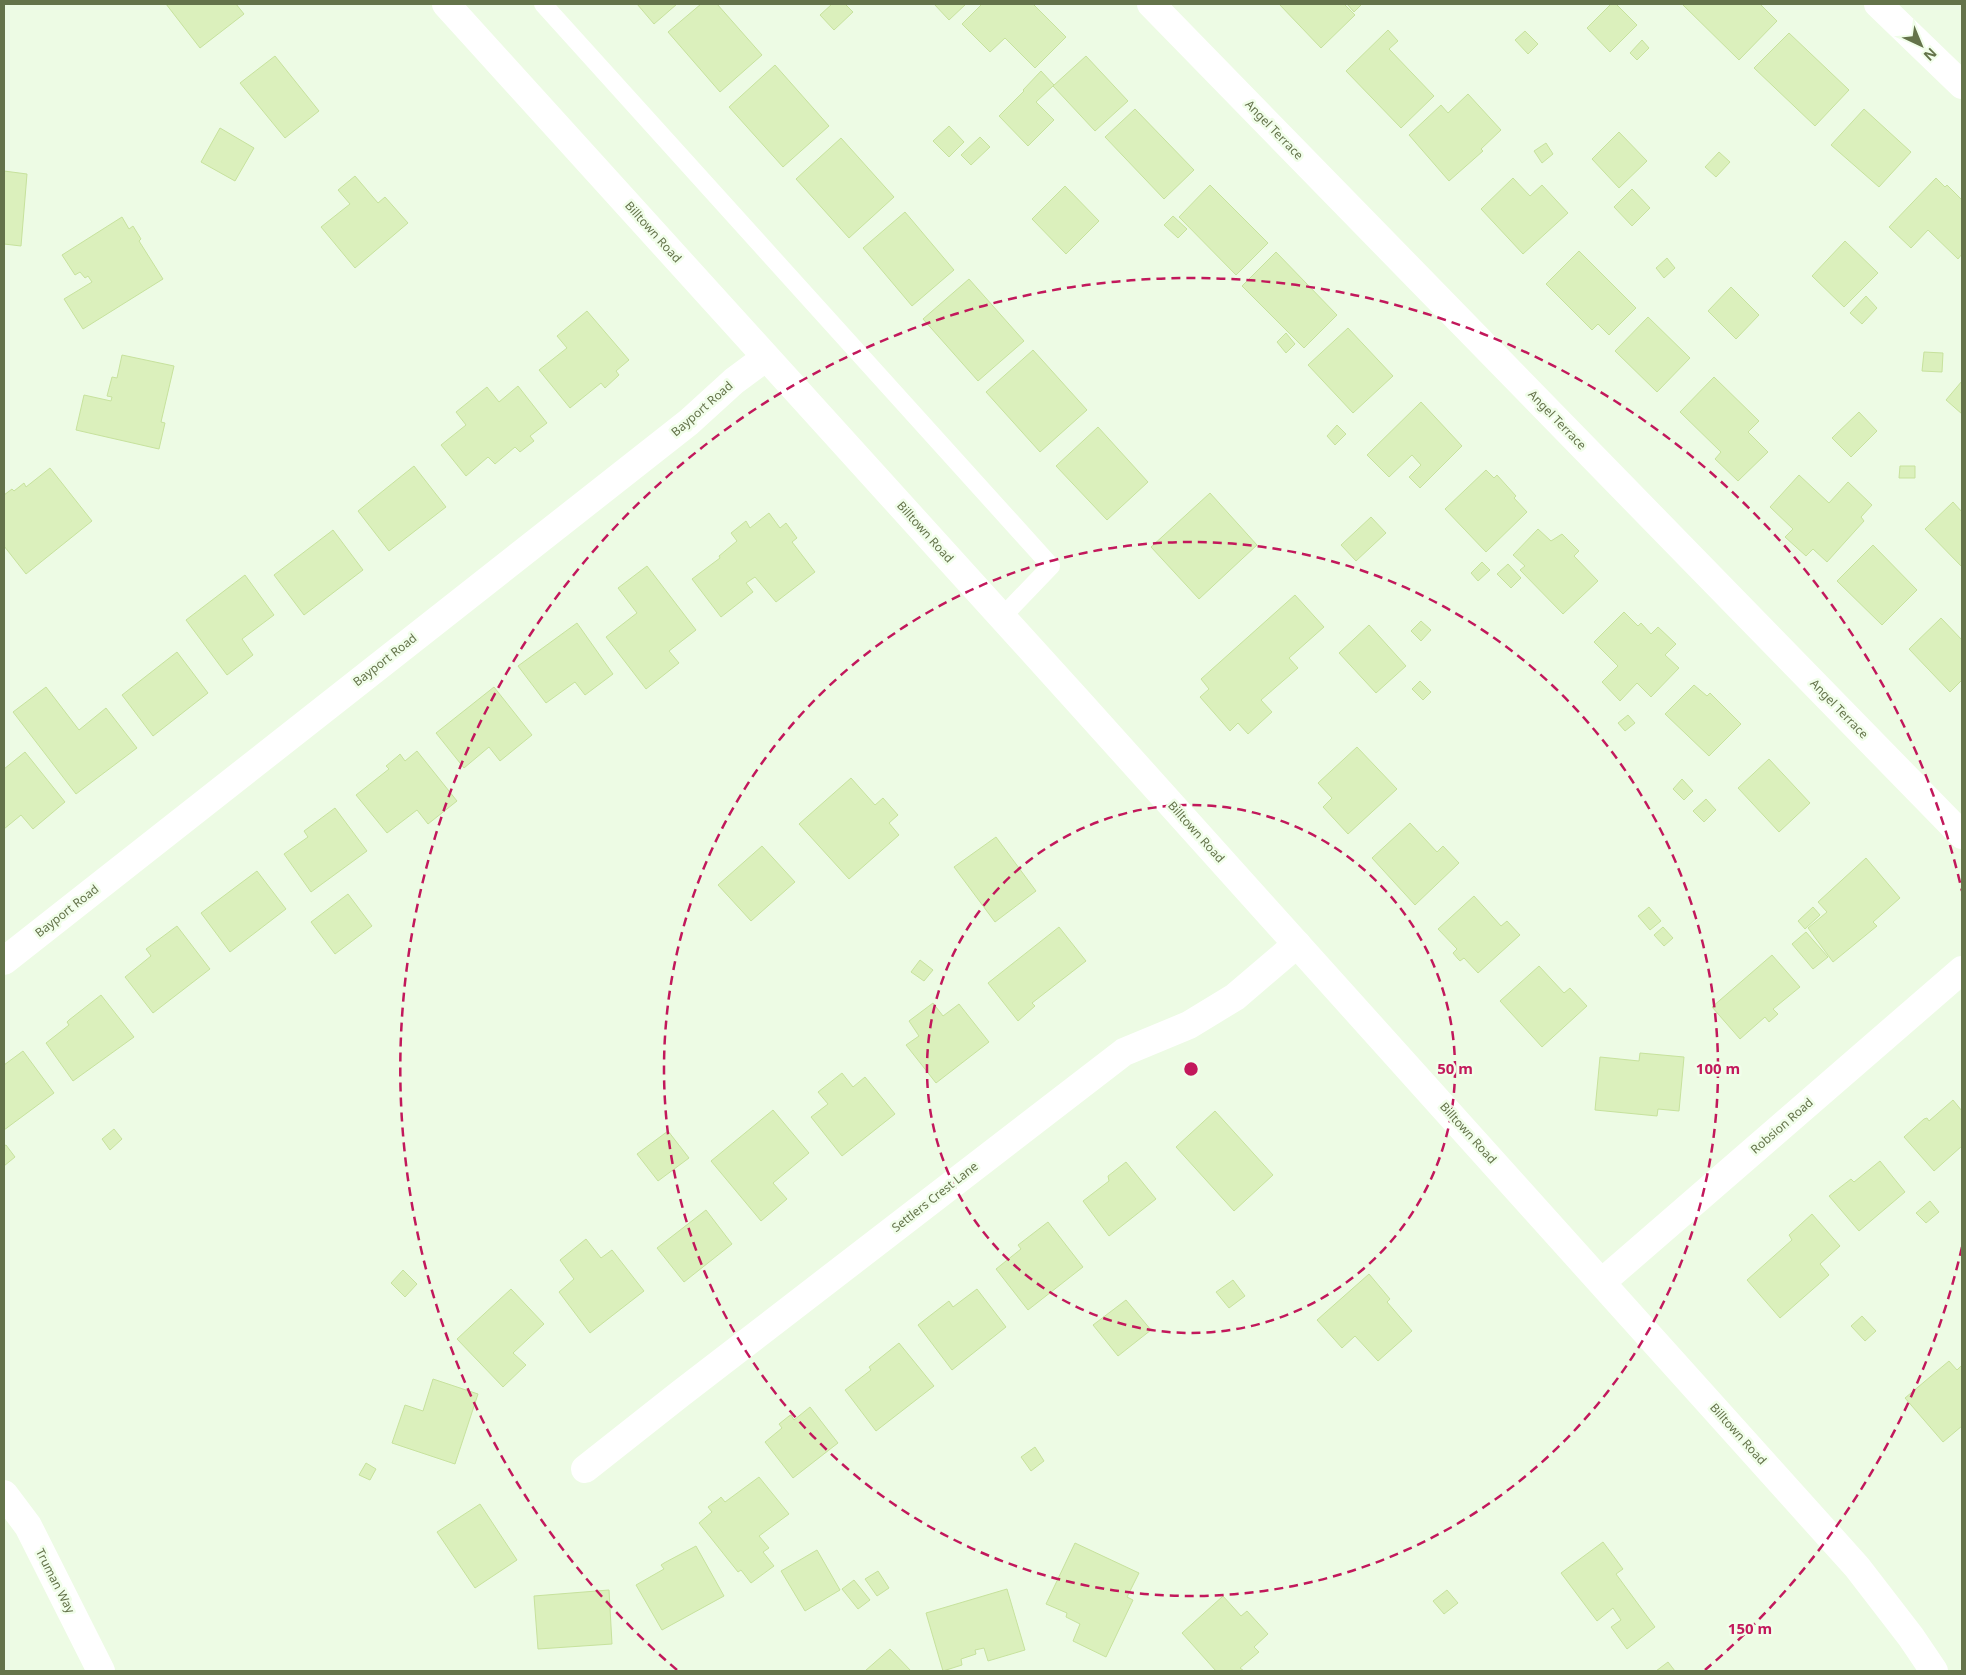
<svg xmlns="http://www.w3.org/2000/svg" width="1966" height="1675" font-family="'Noto Sans',sans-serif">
  <rect width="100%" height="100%" fill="#edfbe4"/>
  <path fill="#dbf0bc" stroke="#c7e29d" d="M 166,4 L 236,4 L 244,14 L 200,48 Z
    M 637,4 L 677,4 L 654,24 Z
    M 701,4 L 717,4 L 762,55 L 720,92 L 668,32 Z
    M 832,4 L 845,4 L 853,12 L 834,30 L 820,15 Z
    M 934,4 L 966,4 L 949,20 Z
    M 982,4 L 1033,4 L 1066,37 L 1035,68 L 1005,38 L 990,52 L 962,24 Z
    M 1279,4 L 1344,4 L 1355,15 L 1321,48 Z
    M 1347,4 L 1362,4 L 1354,12 Z
    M 1611,4 L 1616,4 L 1637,25 L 1610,52 L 1587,28 Z
    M 1682,4 L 1760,4 L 1777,21 L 1739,60 Z
    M 1388,30 L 1398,41 L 1389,49 L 1434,96 L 1401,128 L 1346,71 Z
    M 1525,31 L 1538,44 L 1528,54 L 1515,40 Z
    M 1789,33 L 1849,90 L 1815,126 L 1754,68 Z
    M 1642,40 L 1649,48 L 1637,60 L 1630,53 Z
    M 275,56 L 319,111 L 285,138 L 240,83 Z
    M 1086,56 L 1128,101 L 1095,131 L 1053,86 Z
    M 775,65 L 829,126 L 783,167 L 729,107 Z
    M 1041,71 L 1054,85 L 1036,102 L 1054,120 L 1028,146 L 999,116 L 1024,91 L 1023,90 Z
    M 1468,94 L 1501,130 L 1481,149 L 1483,151 L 1449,181 L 1409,135 L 1441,105 L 1448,113 Z
    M 1135,109 L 1194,170 L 1164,199 L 1105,137 Z
    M 1864,109 L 1911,152 L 1879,187 L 1831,145 Z
    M 949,126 L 964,142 L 949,157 L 933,141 Z
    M 220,128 L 254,148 L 235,181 L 201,162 Z
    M 1619,132 L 1647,161 L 1619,188 L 1592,159 Z
    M 980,137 L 990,147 L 971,165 L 961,155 Z
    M 841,138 L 894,197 L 849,238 L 796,179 Z
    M 1546,143 L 1553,154 L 1542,163 L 1534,151 Z
    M 1719,152 L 1730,162 L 1716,177 L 1705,167 Z
    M 4,171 L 27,174 L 21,246 L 4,244 Z
    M 355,176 L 378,203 L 385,197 L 408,223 L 355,268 L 321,227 L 350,204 L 338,190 Z
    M 1513,178 L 1530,196 L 1542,185 L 1568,213 L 1523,254 L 1481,209 Z
    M 1936,178 L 1945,187 L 1947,185 L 1962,200 L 1962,254 L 1958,259 L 1928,230 L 1911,248 L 1889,227 Z
    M 1210,185 L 1268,243 L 1236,275 L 1179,217 Z
    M 1065,186 L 1099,221 L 1066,254 L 1032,219 Z
    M 1632,189 L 1650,208 L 1632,226 L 1614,207 Z
    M 905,212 L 954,270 L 912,306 L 863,248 Z
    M 1173,216 L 1187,229 L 1178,238 L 1164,225 Z
    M 122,217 L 129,229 L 133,226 L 141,239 L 139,241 L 163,279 L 83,329 L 64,299 L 92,282 L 88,276 L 85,278 L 80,272 L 75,275 L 62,255 Z
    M 1845,241 L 1878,273 L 1844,307 L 1812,276 Z
    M 1579,251 L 1636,308 L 1609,335 L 1598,324 L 1592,330 L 1546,284 Z
    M 1276,252 L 1337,315 L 1304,348 L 1242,286 Z
    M 1667,258 L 1675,268 L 1664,278 L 1656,268 Z
    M 969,279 L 1024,341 L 978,381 L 923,319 Z
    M 1731,287 L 1759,315 L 1736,339 L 1708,311 Z
    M 1866,296 L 1877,308 L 1862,324 L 1850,313 Z
    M 587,311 L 629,360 L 616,371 L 619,375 L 605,388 L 601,383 L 570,408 L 539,370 L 567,348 L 557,336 Z
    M 1648,317 L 1690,358 L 1657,392 L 1615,351 Z
    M 1348,328 L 1393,376 L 1353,413 L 1308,365 Z
    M 1286,333 L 1295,344 L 1286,353 L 1277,342 Z
    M 1033,350 L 1087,410 L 1040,452 L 986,392 Z
    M 1924,352 L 1943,353 L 1942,372 L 1922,371 Z
    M 122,355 L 174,366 L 161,422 L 165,423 L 159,449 L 76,430 L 84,395 L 111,401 L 112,397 L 107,396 L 112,377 L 117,378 Z
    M 1714,377 L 1759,421 L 1748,432 L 1768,452 L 1738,481 L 1715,459 L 1721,452 L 1680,412 Z
    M 1962,381 L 1962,414 L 1946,400 Z
    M 518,386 L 547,423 L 530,436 L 534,441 L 520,452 L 515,447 L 495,464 L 488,457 L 466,476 L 441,445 L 466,425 L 456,412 L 487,387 L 499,402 Z
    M 1421,402 L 1462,446 L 1420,488 L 1409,477 L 1421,465 L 1412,455 L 1389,477 L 1367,455 Z
    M 1859,412 L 1877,431 L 1851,457 L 1832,438 Z
    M 1337,425 L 1346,434 L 1335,445 L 1327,436 Z
    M 1098,427 L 1148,482 L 1107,520 L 1056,466 Z
    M 414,466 L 446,507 L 389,551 L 358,511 Z
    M 1900,466 L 1915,466 L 1915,478 L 1899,478 Z
    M 50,468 L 92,521 L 26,574 L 4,546 L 4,495 L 12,489 L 14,491 L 24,483 L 26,487 Z
    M 1486,470 L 1494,478 L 1497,475 L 1516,496 L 1514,498 L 1527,512 L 1486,552 L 1445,509 Z
    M 1799,475 L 1829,503 L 1848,482 L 1872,505 L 1861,517 L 1864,521 L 1827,562 L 1813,549 L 1806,556 L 1785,537 L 1793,529 L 1770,507 Z
    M 1210,493 L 1257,545 L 1199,599 L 1151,547 Z
    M 1953,502 L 1962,512 L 1962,567 L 1925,529 Z
    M 769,513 L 780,528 L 786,523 L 797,538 L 792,542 L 815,572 L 776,602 L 755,577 L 746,583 L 753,592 L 721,617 L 692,579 L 720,558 L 719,556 L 737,541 L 731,533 L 746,521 L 750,528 Z
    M 1371,517 L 1386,533 L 1356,561 L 1341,545 Z
    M 1538,529 L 1551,541 L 1562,534 L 1579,551 L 1574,556 L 1598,581 L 1563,614 L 1520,570 L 1525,566 L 1513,555 Z
    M 333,530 L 363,570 L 304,615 L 274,575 Z
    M 1873,545 L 1917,590 L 1882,625 L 1837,581 Z
    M 1482,562 L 1490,570 L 1478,581 L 1471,573 Z
    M 1508,564 L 1521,578 L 1511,588 L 1497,574 Z
    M 647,566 L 696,630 L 669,651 L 679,663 L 646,689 L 606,637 L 637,613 L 618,588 Z
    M 245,575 L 274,615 L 242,639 L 253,655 L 227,675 L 186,620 Z
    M 1295,595 L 1324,627 L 1289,658 L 1298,668 L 1261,700 L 1272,712 L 1248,734 L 1238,723 L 1230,731 L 1200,697 L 1209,689 L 1201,679 Z
    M 1624,612 L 1638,626 L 1641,623 L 1651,634 L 1658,627 L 1676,644 L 1665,655 L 1679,668 L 1651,697 L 1637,683 L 1620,701 L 1602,682 L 1618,666 L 1594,642 Z
    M 1941,618 L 1962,640 L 1962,680 L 1950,692 L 1909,649 Z
    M 1421,621 L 1431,630 L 1421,641 L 1411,631 Z
    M 577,623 L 613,674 L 585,695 L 575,682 L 546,703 L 518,666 Z
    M 1369,625 L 1406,666 L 1376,693 L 1339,653 Z
    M 177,652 L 208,693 L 153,736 L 122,695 Z
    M 1420,681 L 1431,692 L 1423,700 L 1412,689 Z
    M 1694,685 L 1707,696 L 1710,693 L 1741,724 L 1709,756 L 1665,714 Z
    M 46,687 L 79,730 L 106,708 L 137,748 L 76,794 L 13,712 Z
    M 494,687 L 532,735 L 500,761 L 489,747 L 464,768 L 436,733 Z
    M 1628,715 L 1635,723 L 1625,731 L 1618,723 Z
    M 1357,747 L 1397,789 L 1348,834 L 1323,807 L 1332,798 L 1318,783 Z
    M 417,751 L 457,801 L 428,824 L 417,810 L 387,833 L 356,795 L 389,769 L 386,766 L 398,756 L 400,754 L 405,761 Z
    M 25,752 L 65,802 L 33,829 L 21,815 L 4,829 L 4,769 Z
    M 1769,759 L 1810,803 L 1779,832 L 1738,788 Z
    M 851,778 L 875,805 L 883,798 L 898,815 L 889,823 L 899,835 L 849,879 L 799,824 Z
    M 1682,779 L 1693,791 L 1684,800 L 1673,789 Z
    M 1706,799 L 1716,810 L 1704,822 L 1693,811 Z
    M 335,808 L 367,851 L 311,892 L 284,854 L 308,837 L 304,831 Z
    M 1410,823 L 1437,852 L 1443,846 L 1459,863 L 1415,905 L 1372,858 Z
    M 996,837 L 1036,891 L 995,922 L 954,867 Z
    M 762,846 L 795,882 L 751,921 L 718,885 Z
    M 1866,858 L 1900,898 L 1873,922 L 1877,926 L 1833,962 L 1808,928 L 1827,912 L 1818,902 Z
    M 257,871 L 286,909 L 230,952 L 201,913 Z
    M 348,894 L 372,926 L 335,954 L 311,922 Z
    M 1474,896 L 1501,926 L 1507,921 L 1520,935 L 1478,973 L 1464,958 L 1460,961 L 1458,959 L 1453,953 L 1457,949 L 1438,929 Z
    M 1649,907 L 1661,921 L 1650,930 L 1638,916 Z
    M 1813,907 L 1820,915 L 1805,929 L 1798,921 Z
    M 177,926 L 210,969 L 153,1013 L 125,977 L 151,956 L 146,949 Z
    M 1059,927 L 1086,961 L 1032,1003 L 1035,1006 L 1018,1021 L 988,983 Z
    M 1663,927 L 1673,938 L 1664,946 L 1654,935 Z
    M 1806,932 L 1828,957 L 1813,969 L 1792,944 Z
    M 1772,955 L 1800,987 L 1773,1009 L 1778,1014 L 1769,1022 L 1765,1017 L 1740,1039 L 1712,1007 Z
    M 920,960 L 933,970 L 924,981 L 911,972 Z
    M 1539,966 L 1564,993 L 1570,988 L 1587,1006 L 1542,1047 L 1500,1001 Z
    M 101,995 L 134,1037 L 73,1081 L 46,1043 L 69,1025 L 67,1022 L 69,1020 Z
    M 933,1003 L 943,1016 L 959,1004 L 989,1042 L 936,1083 L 906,1045 L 919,1036 L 909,1021 Z
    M 23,1051 L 54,1093 L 4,1130 L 4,1065 Z
    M 1640,1053 L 1684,1057 L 1679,1111 L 1658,1109 L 1657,1116 L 1595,1110 L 1600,1057 L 1639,1061 Z
    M 842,1073 L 853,1087 L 865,1077 L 895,1114 L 842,1156 L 811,1117 L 828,1104 L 818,1092 Z
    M 1953,1100 L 1962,1111 L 1962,1146 L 1934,1171 L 1904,1137 L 1924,1119 L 1927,1118 L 1929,1121 Z
    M 773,1110 L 809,1153 L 773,1183 L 787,1199 L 761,1221 L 711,1161 Z
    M 1215,1111 L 1273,1175 L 1234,1211 L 1176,1147 Z
    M 114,1129 L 122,1139 L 110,1150 L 102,1139 Z
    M 668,1131 L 689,1158 L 658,1181 L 637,1154 Z
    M 6,1145 L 15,1157 L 4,1166 L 4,1146 Z
    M 1880,1161 L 1905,1192 L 1859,1231 L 1829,1196 L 1851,1179 L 1854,1182 Z
    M 1126,1162 L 1156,1199 L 1109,1236 L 1083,1201 L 1109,1181 L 1108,1176 Z
    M 1930,1201 L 1939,1212 L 1926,1223 L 1916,1213 Z
    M 706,1210 L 732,1244 L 684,1282 L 657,1248 Z
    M 1812,1214 L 1840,1246 L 1820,1264 L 1829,1275 L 1780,1318 L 1747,1280 L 1792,1240 L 1789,1235 Z
    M 1048,1222 L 1083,1267 L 1028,1310 L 996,1269 L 1021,1249 L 1018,1245 Z
    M 586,1239 L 601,1258 L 612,1250 L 644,1291 L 590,1333 L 559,1292 L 574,1279 L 560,1260 Z
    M 403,1270 L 417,1284 L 405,1297 L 391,1283 Z
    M 1369,1274 L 1390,1299 L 1387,1302 L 1412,1331 L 1378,1361 L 1355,1336 L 1342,1348 L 1317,1320 Z
    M 1233,1280 L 1245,1296 L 1229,1308 L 1216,1292 Z
    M 511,1289 L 544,1324 L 513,1353 L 526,1365 L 503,1387 L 457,1339 Z
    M 977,1289 L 1006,1327 L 952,1370 L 918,1325 L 949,1301 L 953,1307 Z
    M 1126,1300 L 1151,1330 L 1118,1356 L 1093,1325 Z
    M 1862,1316 L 1876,1331 L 1865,1341 L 1851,1326 Z
    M 899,1343 L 934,1386 L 876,1431 L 845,1390 L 871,1370 L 869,1367 Z
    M 1949,1361 L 1957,1370 L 1962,1365 L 1962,1426 L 1943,1442 L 1905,1398 Z
    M 433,1379 L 478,1394 L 455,1464 L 392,1443 L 405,1405 L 423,1411 Z
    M 810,1407 L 838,1443 L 793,1478 L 765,1442 L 782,1428 L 779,1424 L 789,1416 L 791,1415 L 794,1420 Z
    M 1035,1447 L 1044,1461 L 1031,1471 L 1021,1457 Z
    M 366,1463 L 376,1469 L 370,1480 L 359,1475 Z
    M 759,1477 L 789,1514 L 759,1536 L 769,1548 L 763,1552 L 774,1566 L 751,1583 L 741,1570 L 738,1572 L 699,1523 L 712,1512 L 708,1507 L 719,1499 L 721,1497 L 725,1502 Z
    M 480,1504 L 517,1560 L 475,1588 L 437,1532 Z
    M 1603,1542 L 1623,1569 L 1616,1574 L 1655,1627 L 1627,1649 L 1611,1627 L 1621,1620 L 1613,1608 L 1597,1621 L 1561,1573 Z
    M 1075,1543 L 1139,1573 L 1127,1597 L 1133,1600 L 1106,1657 L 1073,1641 L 1080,1624 L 1066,1617 L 1067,1613 L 1046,1604 Z
    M 696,1546 L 724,1596 L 662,1630 L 636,1585 L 664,1569 L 661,1565 L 664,1563 Z
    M 817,1550 L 840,1590 L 805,1611 L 781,1571 Z
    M 878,1571 L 889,1588 L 877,1596 L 865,1579 Z
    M 854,1580 L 870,1600 L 858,1609 L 842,1589 Z
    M 1007,1589 L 1025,1650 L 988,1661 L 984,1648 L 975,1650 L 976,1654 L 961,1659 L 962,1665 L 943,1671 L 926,1613 Z
    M 609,1590 L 612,1644 L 538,1649 L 534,1596 Z
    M 1447,1590 L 1458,1603 L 1444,1614 L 1433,1601 Z
    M 1223,1596 L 1241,1616 L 1247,1611 L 1268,1634 L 1254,1647 L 1259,1652 L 1240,1668 L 1244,1671 L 1216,1671 L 1182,1633 Z
    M 890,1649 L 911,1671 L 865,1671 Z
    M 1668,1662 L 1675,1671 L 1656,1671 Z"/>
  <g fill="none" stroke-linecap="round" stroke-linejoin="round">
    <path stroke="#fff" stroke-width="18" d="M 543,4 L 1051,566 L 1002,617"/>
    <path stroke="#fff" stroke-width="28" d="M 1151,4 L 1962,835
      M 1878,4 L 1962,85
      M 4,961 L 689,422 L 734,381 L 765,358
      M 1602,1282 L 1962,970
      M 585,1469 L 680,1394 L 1124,1052 L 1189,1025 L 1235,997 L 1297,944
      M 4,1494 L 28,1526 L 101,1671"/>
    <path stroke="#fff" stroke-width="28" d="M 446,4 L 1079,702 L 1857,1567 L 1911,1637 L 1934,1671"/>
  </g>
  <g fill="none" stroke="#c2185b" stroke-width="2.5" stroke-dasharray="9 6">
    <circle cx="1191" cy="1069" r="264"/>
    <circle cx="1191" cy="1069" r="527"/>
    <path d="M1962 1247A791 791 0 0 1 1705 1670M677 1670A791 791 0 1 1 1962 891"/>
  </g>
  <g text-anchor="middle" stroke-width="5" stroke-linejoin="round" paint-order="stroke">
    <g font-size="12" fill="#64734a" stroke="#f1feea">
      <text transform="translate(1274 130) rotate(46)" y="4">Angel Terrace</text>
      <text transform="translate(653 232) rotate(48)" y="4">Billtown Road</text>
      <text transform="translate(702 409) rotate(-41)" y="4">Bayport Road</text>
      <text transform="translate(1557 420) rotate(46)" y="4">Angel Terrace</text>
      <text transform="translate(925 532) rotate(48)" y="4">Billtown Road</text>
      <text transform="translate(385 660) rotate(-38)" y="4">Bayport Road</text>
      <text transform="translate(1839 709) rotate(46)" y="4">Angel Terrace</text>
      <text transform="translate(1196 832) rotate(48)" y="4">Billtown Road</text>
      <text transform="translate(67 911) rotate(-38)" y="4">Bayport Road</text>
      <text transform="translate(1782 1126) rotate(-41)" y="4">Robsion Road</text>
      <text transform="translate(1468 1133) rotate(48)" y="4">Billtown Road</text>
      <text transform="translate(935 1197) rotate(-38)" y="4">Settlers Crest Lane</text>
      <text transform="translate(1738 1434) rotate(48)" y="4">Billtown Road</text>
      <text transform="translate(55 1581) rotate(63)" y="4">Truman Way</text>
    </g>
  </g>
  <circle cx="1191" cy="1069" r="8" fill="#c2185b" stroke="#f1feea" stroke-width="2.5"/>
  <g font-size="15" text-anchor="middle" font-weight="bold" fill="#c2185b" stroke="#f1feea" stroke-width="5" stroke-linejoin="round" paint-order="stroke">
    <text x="1455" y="1074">50 m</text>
    <text x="1718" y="1074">100 m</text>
    <text x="1750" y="1634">150 m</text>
  </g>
  <rect width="1966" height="1675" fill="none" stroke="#64734a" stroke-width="10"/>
  <g transform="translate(1921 45) rotate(136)" stroke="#f1feea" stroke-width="4" paint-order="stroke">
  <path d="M0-4L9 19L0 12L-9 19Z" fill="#64734a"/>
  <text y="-8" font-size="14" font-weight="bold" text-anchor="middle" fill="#64734a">N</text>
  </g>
</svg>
